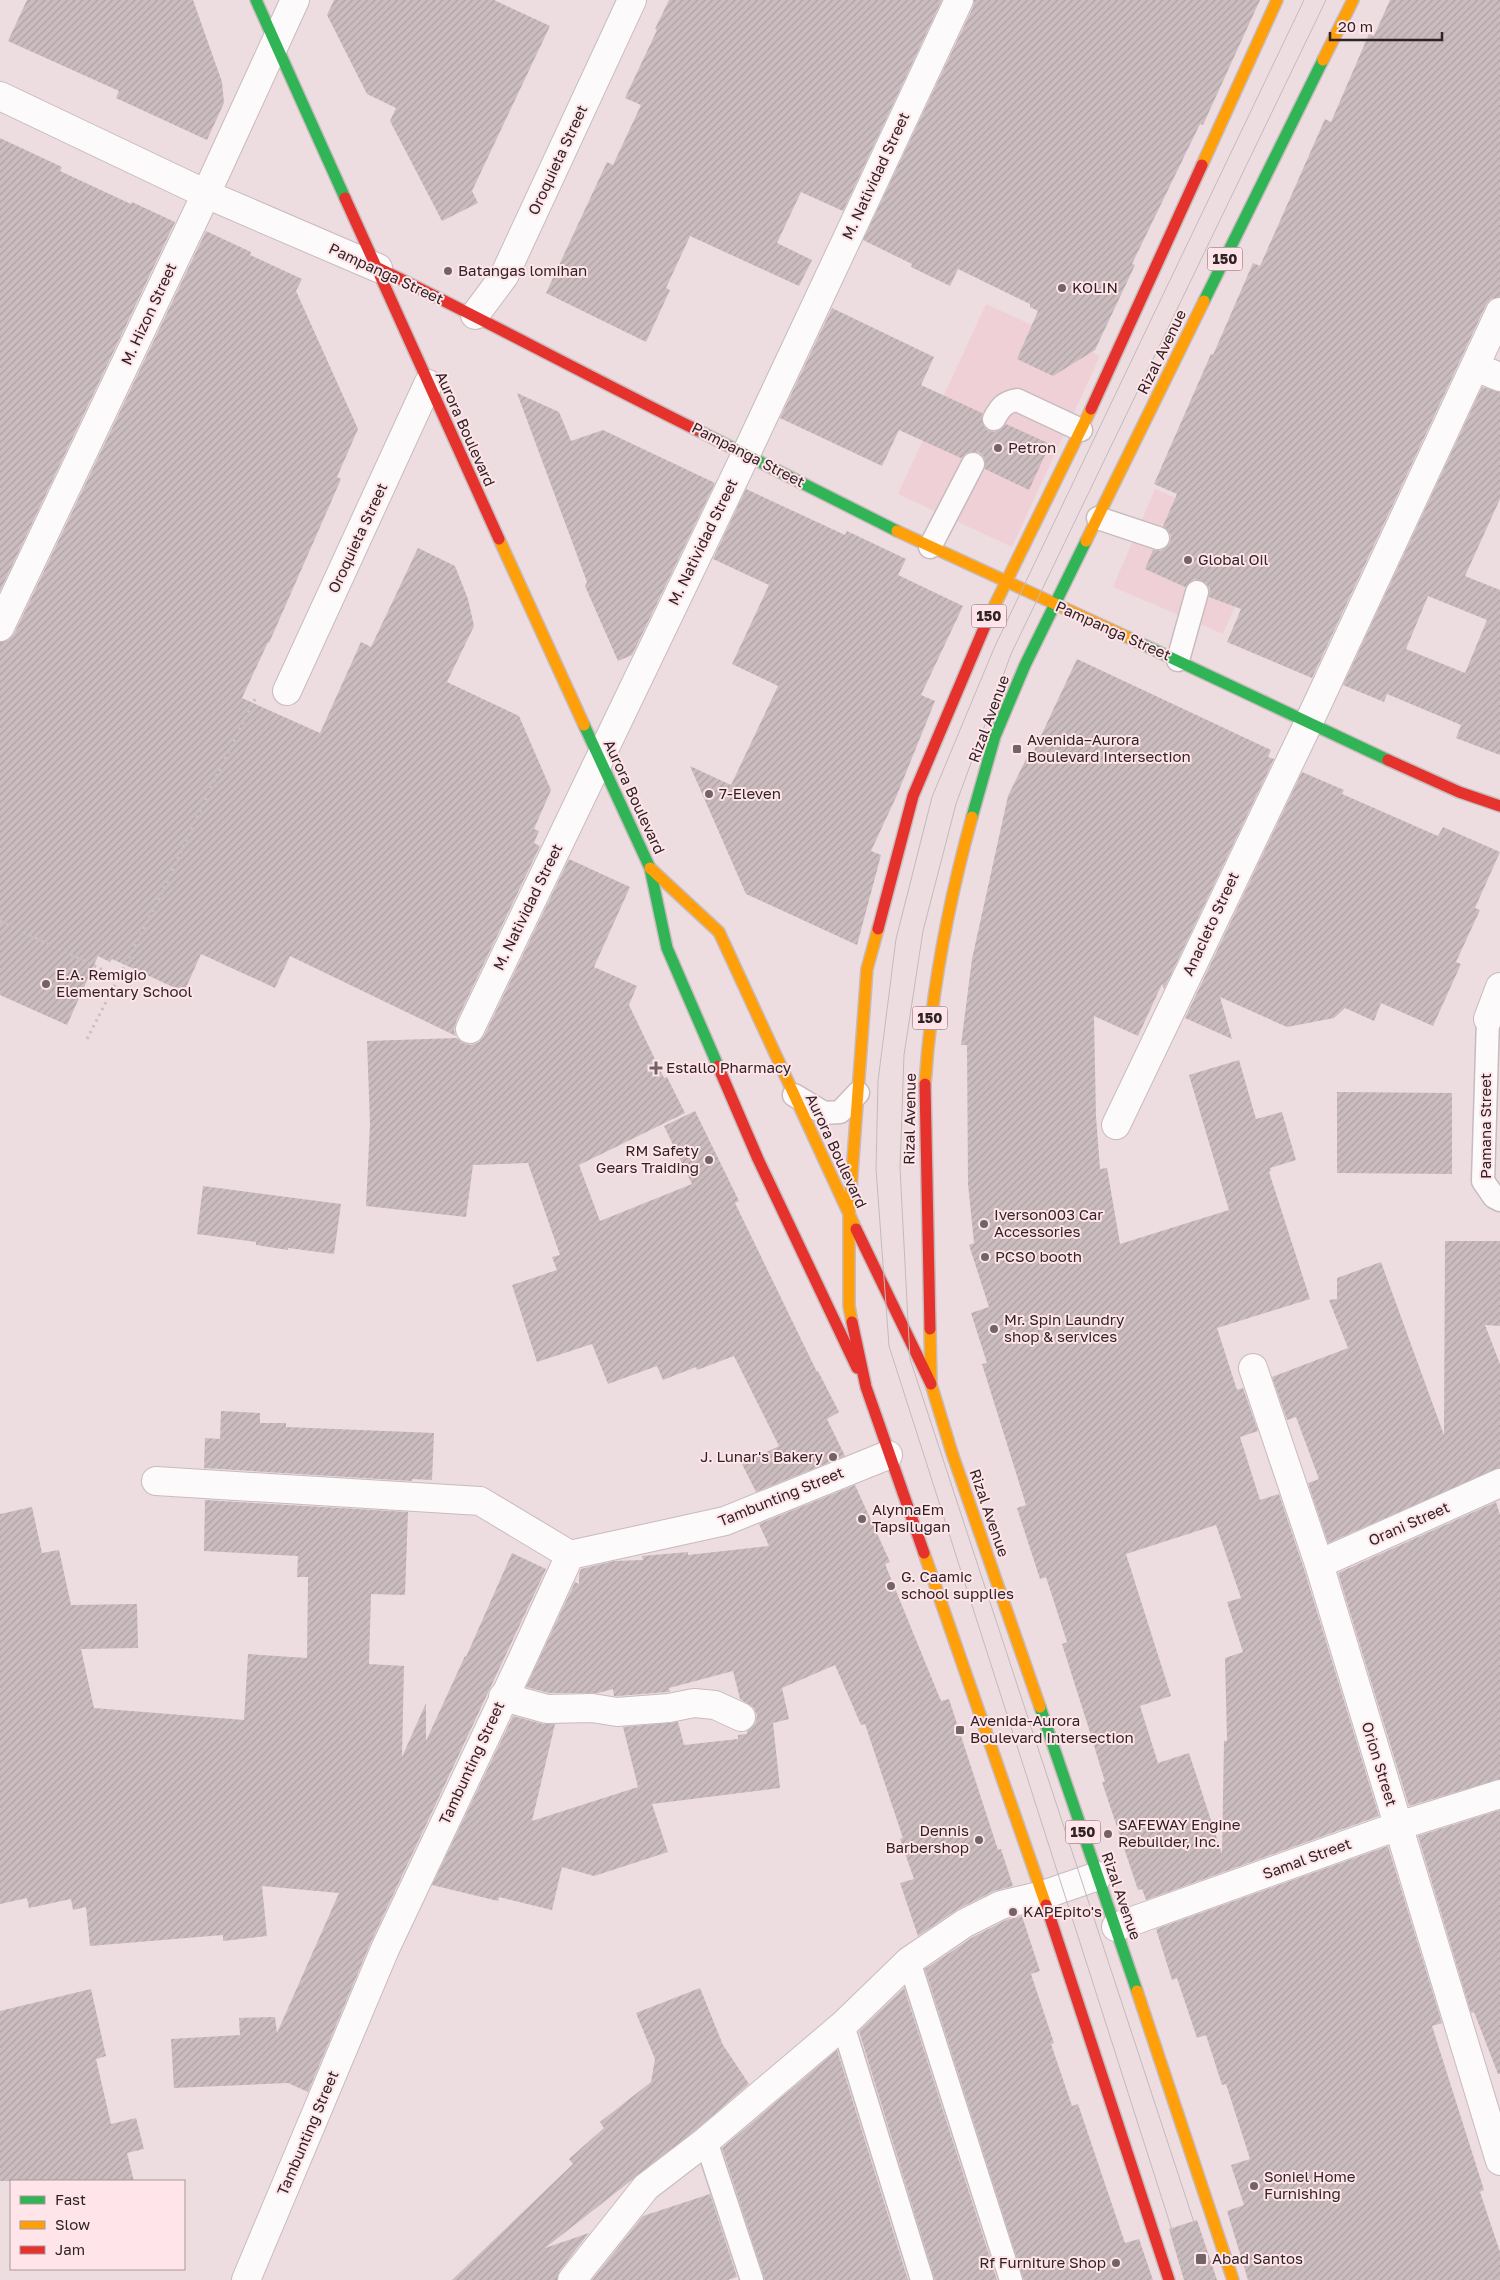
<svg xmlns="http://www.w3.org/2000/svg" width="1500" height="2280" font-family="'Golos Text',sans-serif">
  <defs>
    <pattern id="building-hatch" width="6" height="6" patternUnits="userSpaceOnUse" patternTransform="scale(1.25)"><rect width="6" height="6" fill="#cabcbf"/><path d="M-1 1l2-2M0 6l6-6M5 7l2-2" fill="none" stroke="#aea1a4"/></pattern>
  </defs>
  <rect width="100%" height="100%" fill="#eedde0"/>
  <path fill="#efd0d6" d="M 986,304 L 1100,356 L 1012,547 L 898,494 Z
    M 1155,489 L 1265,537 L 1223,634 L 1113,587 Z"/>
  <path fill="url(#building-hatch)" fill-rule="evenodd" d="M 27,0 L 193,0 L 222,82 L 224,103 L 207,140 L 116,98 L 119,91 L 8,41 Z
    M 334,0 L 494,0 L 550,26 L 472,191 L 478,203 L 442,221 L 390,121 L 396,108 L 367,94 L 327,15 Z
    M 669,0 L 942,0 L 843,211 L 801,192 L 777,243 L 812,260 L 799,286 L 690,236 L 666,288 L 670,290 L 646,342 L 546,293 L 607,162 L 613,165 L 641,105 L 625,98 L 657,30 L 655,29 Z
    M 974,0 L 1260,0 L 1203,125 L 1200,124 L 1132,264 L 1135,265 L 1095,350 L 1053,376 L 1017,359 L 1038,311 L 1030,307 L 1030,304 L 958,269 L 950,286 L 911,267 L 912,264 L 863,240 L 973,7 Z
    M 1390,0 L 1500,0 L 1500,297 L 1491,299 L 1486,305 L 1312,678 L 1227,642 L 1241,609 L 1209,597 L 1210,589 L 1206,583 L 1194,579 L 1185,587 L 1145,569 L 1153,550 L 1161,551 L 1170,543 L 1171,535 L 1163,526 L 1177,494 L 1154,484 L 1211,354 L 1213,355 L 1253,263 L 1260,266 L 1325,119 L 1331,122 L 1369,34 L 1374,36 Z
    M 0,138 L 62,167 L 60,171 L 131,204 L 132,202 L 175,222 L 0,591 Z
    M 206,231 L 251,252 L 250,255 L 302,279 L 296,291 L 358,429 L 337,477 L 341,479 L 324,518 L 269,643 L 268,642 L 242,698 L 320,733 L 361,642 L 371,647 L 418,548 L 455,566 L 468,599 L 474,626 L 447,682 L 519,716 L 551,790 L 534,829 L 539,831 L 534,843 L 540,846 L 456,1022 L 454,1030 L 456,1036 L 290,956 L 275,988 L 201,954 L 184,992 L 112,959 L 110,962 L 98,956 L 67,1025 L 0,995 L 0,642 L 8,640 L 14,634 Z
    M 832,308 L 934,357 L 921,385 L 982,413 L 983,425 L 987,430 L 994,432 L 1000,430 L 1006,424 L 1050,444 L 1029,490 L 985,469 L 984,457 L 979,452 L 966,453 L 961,458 L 899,430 L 882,466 L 780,418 Z
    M 1482,387 L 1500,392 L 1500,499 L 1465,576 L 1500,590 L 1500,755 L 1456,738 L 1461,725 L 1387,694 L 1384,702 L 1343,685 ZM 1428,596 L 1487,620 L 1465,673 L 1406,649 Z
    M 517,393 L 559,412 L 571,441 L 603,430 L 715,483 L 632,655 L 618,661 L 585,586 L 587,582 Z
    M 746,489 L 845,535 L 847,531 L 906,559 L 898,575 L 963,606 L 921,695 L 935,701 L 897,795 L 871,851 L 881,855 L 857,945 L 746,894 L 690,766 L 731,785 L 778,686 L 732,664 L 769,585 L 713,559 Z
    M 1077,659 L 1271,750 L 1268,757 L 1274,759 L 1164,989 L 1162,984 L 1138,1036 L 1094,1016 L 1096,1117 L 1100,1169 L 1107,1168 L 1120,1244 L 1229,1210 L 1189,1075 L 1239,1060 L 1256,1119 L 1282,1112 L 1296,1160 L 1270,1168 L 1271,1171 L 1269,1172 L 1310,1299 L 1217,1328 L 1237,1390 L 1243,1388 L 1258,1431 L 1240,1437 L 1260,1500 L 1279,1494 L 1304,1569 L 1379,1816 L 1146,1900 L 1142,1889 L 1138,1890 L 1102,1782 L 1105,1782 L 1089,1729 L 1062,1644 L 1067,1642 L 1046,1577 L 1040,1579 L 1017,1508 L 1026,1505 L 982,1364 L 987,1363 L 971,1313 L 989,1307 L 969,1245 L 974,1243 L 968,1184 L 967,1045 L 961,1045 L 972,959 L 1008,796 L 1028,755 L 1031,757 ZM 1216,1525 L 1241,1598 L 1227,1602 L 1243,1652 L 1225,1658 L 1227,1741 L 1224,1741 L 1222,1854 L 1189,1753 L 1158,1763 L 1140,1706 L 1171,1696 L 1126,1554 Z
    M 1302,772 L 1344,790 L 1342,794 L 1438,836 L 1443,827 L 1500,852 L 1475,908 L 1480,910 L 1456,962 L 1461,964 L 1433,1026 L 1381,1003 L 1374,1021 L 1345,1008 L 1334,1018 L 1287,1027 L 1220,997 L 1232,1039 L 1185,1018 Z
    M 569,859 L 630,887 L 594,967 L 637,986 L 629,1005 L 664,1078 L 667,1077 L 685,1113 L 579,1165 L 600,1221 L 692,1184 L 664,1126 L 695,1111 L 739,1201 L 735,1203 L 817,1372 L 818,1371 L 839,1412 L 827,1419 L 845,1456 L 756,1492 L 742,1464 L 779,1446 L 734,1356 L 697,1370 L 696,1367 L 663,1380 L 657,1366 L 608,1384 L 592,1344 L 537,1362 L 512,1285 L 557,1270 L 552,1257 L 560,1255 L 528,1163 L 473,1165 L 466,1217 L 366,1206 L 370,1124 L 367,1041 L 457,1038 L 463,1043 L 471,1045 L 479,1042 L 484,1036 Z
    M 1337,1092 L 1452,1093 L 1452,1174 L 1337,1173 Z
    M 203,1186 L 341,1204 L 334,1254 L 288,1248 L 288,1250 L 256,1245 L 256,1242 L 197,1234 Z
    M 1445,1241 L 1500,1241 L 1500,1326 L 1485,1325 L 1500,1364 L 1500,1468 L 1328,1543 L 1308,1483 L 1319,1479 L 1296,1417 L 1287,1420 L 1272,1377 L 1348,1348 L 1329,1300 L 1337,1299 L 1337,1278 L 1381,1262 L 1444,1435 Z
    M 221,1411 L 260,1413 L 260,1423 L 286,1423 L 286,1427 L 434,1433 L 432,1480 L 412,1479 L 412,1481 L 204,1468 L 205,1438 L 220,1439 Z
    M 855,1485 L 890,1562 L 885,1564 L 941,1701 L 949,1699 L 998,1850 L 1001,1849 L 1013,1886 L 994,1891 L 958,1909 L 918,1936 L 900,1883 L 914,1879 L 900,1839 L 903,1838 L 865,1724 L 861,1725 L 835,1665 L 782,1688 L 789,1719 L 773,1723 L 780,1788 L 652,1804 L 668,1852 L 594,1876 L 562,1867 L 552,1910 L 499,1897 L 498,1901 L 432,1885 L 513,1716 L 543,1724 L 555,1724 L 532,1821 L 638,1787 L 623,1727 L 678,1722 L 684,1745 L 738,1739 L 738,1735 L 747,1734 L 747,1731 L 755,1724 L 757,1716 L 754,1708 L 740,1699 L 733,1671 L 669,1688 L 670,1692 L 667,1692 L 618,1696 L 614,1696 L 613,1689 L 598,1693 L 549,1693 L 526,1687 L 575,1582 L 579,1584 L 579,1574 L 581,1569 L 614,1561 L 643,1560 L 642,1556 L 688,1552 L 688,1555 L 769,1546 L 759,1524 Z
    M 205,1500 L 408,1512 L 405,1595 L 371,1594 L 369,1664 L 404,1666 L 402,1757 L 426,1703 L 426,1741 L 465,1656 L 466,1657 L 512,1553 L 546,1569 L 371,1942 L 308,2092 L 288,2083 L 174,2088 L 171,2039 L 240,2035 L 239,2018 L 275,2017 L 277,2033 L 339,1893 L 262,1886 L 267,1936 L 223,1941 L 223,1935 L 90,1946 L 86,1907 L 73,1910 L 71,1899 L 29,1908 L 27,1898 L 0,1904 L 0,1514 L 32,1507 L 42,1553 L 59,1550 L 71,1605 L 137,1604 L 138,1648 L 81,1649 L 94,1708 L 244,1720 L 248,1654 L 307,1658 L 308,1577 L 297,1577 L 298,1556 L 204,1551 Z
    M 1496,1502 L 1500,1515 L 1500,1779 L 1409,1806 L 1338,1573 Z
    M 1500,1810 L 1500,2074 L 1498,2074 L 1474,2012 L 1471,2013 L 1418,1836 Z
    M 1388,1846 L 1442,2023 L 1432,2026 L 1484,2190 L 1480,2192 L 1500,2252 L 1500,2280 L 1248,2280 L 1227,2211 L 1244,2205 L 1231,2165 L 1250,2159 L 1226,2084 L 1222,2085 L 1206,2035 L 1197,2038 L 1177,1978 L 1172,1980 L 1156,1929 Z
    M 1022,1916 L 1040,1971 L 1031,1974 L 1054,2043 L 1051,2044 L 1072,2106 L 1078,2104 L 1125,2243 L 1139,2239 L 1153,2280 L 1024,2280 L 925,1969 L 973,1937 L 1006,1920 Z
    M 700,1988 L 723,2045 L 749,2084 L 697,2129 L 545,2248 L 589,2233 L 560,2270 L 557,2280 L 452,2280 L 573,2164 L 569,2159 L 604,2128 L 600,2122 L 651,2082 L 655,2059 L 636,2013 Z
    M 904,1988 L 997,2280 L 935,2280 L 859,2031 Z
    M 91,1989 L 106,2056 L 96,2059 L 111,2124 L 136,2118 L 144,2149 L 127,2153 L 134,2181 L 0,2181 L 0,2011 Z
    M 837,2050 L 908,2280 L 765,2280 L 722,2148 Z
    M 710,2194 L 737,2277 L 728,2280 L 592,2280 L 643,2216 Z
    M 1197,2220 L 1217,2280 L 1184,2280 L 1169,2229 Z"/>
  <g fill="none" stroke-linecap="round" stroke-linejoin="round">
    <g stroke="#c8bbbd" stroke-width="25">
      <path id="lane" d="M 994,419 C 1000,408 1004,402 1017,400 L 1081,430
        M 1098,518 L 1158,538
        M 930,547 L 973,464
        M 1178,660 L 1197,592
        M 1488,1019 L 1483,1181 L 1494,1197 L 1500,1200
        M 794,1095 L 824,1113 L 840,1112 L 858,1093
        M 909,1961 L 1011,2280
        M 843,2025 L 922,2280
        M 706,2141 L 752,2280"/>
    </g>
    <g stroke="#c8bbbd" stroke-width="30">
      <path id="street" d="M 0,96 L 206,194 L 378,268
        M 475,315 L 504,276 L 632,0
        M 1475,367 L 1500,377
        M 0,627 L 206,194 L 295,0
        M 287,691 L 428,384
        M 1488,1019 L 1500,987
        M 470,1029 L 746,454 L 959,0
        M 1116,1125 L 1308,724 L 1500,312
        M 1253,1368 L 1319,1564 L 1500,2161
        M 156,1481 L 480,1501 L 570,1555
        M 1319,1564 L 1500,1483
        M 503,1697 L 547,1709 L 592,1708 L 617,1712 L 669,1708 L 694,1703 L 715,1705 L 741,1717
        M 1116,1927 L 1398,1826 L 1500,1794
        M 246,2280 L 385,1949 L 521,1662 L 570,1555 L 725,1521 L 888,1455
        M 572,2280 L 646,2187 L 706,2141 L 843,2025 L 909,1961 L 965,1923 L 1001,1905 L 1043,1895 L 1098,1876"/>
    </g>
    <g stroke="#c8bbbd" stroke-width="14">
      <path id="fast" d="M 256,0 L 345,198
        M 1204,301 L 1323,60
        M 697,430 L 897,531
        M 1127,637 L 1388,760
        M 584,725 L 650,868 L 667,948 L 718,1066
        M 972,817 L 995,736 L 1025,665 L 1086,541
        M 1040,1707 L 1137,1991"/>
    </g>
    <g stroke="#c8bbbd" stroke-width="14">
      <path id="slow" d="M 1323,60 L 1353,0
        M 1202,165 L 1277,0
        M 897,531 L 1127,637
        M 499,539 L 584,725
        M 1086,541 L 1204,301
        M 987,621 L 1091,409
        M 650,868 L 719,932 L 856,1229
        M 925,1084 C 931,994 948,904 972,817
        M 852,1322 L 849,1306 L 849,1214 L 867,969 L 878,929
        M 930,1329 L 931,1384 L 952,1453 L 1040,1707
        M 924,1553 L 1046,1905
        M 1137,1991 L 1233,2280"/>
    </g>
    <g stroke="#c8bbbd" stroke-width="14">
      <path id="jam" d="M 345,198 L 499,539
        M 378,268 C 485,320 590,377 697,430
        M 1091,409 L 1202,165
        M 1388,760 L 1459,792 L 1500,806
        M 878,929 L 913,796 L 987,621
        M 718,1066 L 758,1159 L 857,1368
        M 925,1084 L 930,1329
        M 856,1229 L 931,1384
        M 852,1322 L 866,1387 L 924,1553
        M 1046,1905 L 1169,2280"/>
    </g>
    <path stroke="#c8c1c3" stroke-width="3" stroke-dasharray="2.5 4" stroke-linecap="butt" d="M 0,921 L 135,985
      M 87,1039 L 160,897 L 212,785 L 255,699"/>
    <use href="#lane" stroke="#fcfafa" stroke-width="22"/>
    <use href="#street" stroke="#fcfafa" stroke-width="28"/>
    <use href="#fast" stroke="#30b455" stroke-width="11"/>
    <use href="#slow" stroke="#ff9f0a" stroke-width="11"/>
    <use href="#jam" stroke="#e5322d" stroke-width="11"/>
    <path stroke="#bfbbbb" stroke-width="1" d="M 1188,2280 L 889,1346 L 876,1169 L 878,1081 L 896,939 L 932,797 L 995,646 L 1304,0
      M 1213,2280 L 910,1359 L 900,1168 L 904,1055 L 923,931 L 956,804 L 1011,654 L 1326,0"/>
  </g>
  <g fill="#726466" stroke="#ffe4e9" stroke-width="2">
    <circle cx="448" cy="271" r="5"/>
    <circle cx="1062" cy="288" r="5"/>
    <circle cx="998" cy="448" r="5"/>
    <circle cx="1188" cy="560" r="5"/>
    <rect x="1012" y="744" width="10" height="10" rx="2.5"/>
    <circle cx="709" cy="794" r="5"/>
    <circle cx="46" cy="984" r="5"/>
    <path d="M653.5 1060.5h5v5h5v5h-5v5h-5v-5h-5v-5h5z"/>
    <circle cx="709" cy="1160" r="5"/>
    <circle cx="984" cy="1224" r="5"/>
    <circle cx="985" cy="1257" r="5"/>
    <circle cx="994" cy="1329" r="5"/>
    <circle cx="833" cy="1457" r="5"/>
    <circle cx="862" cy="1519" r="5"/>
    <circle cx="891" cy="1586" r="5"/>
    <rect x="955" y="1725" width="10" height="10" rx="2.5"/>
    <circle cx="1108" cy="1834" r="5"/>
    <circle cx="979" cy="1840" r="5"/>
    <circle cx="1013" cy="1912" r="5"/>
    <circle cx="1254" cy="2186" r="5"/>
    <rect x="1195" y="2253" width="12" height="12" rx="2.5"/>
    <circle cx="1116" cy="2263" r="5"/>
  </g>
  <g text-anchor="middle" stroke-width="4" stroke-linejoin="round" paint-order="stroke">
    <g fill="#ffe4e9" stroke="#6d5d60" stroke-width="1">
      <rect x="1207.5" y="247.5" width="35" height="23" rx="4"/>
      <rect x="971.5" y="604.5" width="35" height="23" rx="4"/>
      <rect x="912.5" y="1006.5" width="35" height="23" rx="4"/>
      <rect x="1065.5" y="1820.5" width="35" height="23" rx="4"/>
    </g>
    <g font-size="14" font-weight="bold" fill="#2f2325">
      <text x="1225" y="264">150</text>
      <text x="989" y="621">150</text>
      <text x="930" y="1023">150</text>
      <text x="1083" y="1837">150</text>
    </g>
    <g font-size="15" fill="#2f2325" stroke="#ffe4e9">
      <text transform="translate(558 160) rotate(-65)" y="5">Oroquieta Street</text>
      <text transform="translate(876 176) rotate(-65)" y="5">M. Natividad Street</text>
      <text transform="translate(386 274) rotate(25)" y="5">Pampanga Street</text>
      <text transform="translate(149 314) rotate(-65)" y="5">M. Hizon Street</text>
      <text transform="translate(1162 352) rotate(-64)" y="5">Rizal Avenue</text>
      <text transform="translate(465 429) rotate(66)" y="5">Aurora Boulevard</text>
      <text transform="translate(748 455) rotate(27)" y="5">Pampanga Street</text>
      <text transform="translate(358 538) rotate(-65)" y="5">Oroquieta Street</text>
      <text transform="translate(703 542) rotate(-64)" y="5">M. Natividad Street</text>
      <text transform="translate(1113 631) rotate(24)" y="5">Pampanga Street</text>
      <text transform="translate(989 719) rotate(-70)" y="5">Rizal Avenue</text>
      <text transform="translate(634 797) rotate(65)" y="5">Aurora Boulevard</text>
      <text transform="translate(528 907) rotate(-64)" y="5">M. Natividad Street</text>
      <text transform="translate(1211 924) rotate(-65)" y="5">Anacleto Street</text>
      <text transform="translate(910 1119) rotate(-89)" y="5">Rizal Avenue</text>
      <text transform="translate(1486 1126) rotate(-90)" y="5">Pamana Street</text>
      <text transform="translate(836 1151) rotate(65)" y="5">Aurora Boulevard</text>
      <text transform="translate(781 1497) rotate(-22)" y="5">Tambunting Street</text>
      <text transform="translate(989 1513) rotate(71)" y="5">Rizal Avenue</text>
      <text transform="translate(1409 1524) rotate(-24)" y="5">Orani Street</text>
      <text transform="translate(472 1763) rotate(-65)" y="5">Tambunting Street</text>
      <text transform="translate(1379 1764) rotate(73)" y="5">Orion Street</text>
      <text transform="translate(1307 1859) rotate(-20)" y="5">Samal Street</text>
      <text transform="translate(1121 1896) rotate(71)" y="5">Rizal Avenue</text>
      <text transform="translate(308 2133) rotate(-67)" y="5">Tambunting Street</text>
    </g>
    <g font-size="15" fill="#2f2325" stroke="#ffe4e9" text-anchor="start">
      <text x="458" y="276">Batangas lomihan</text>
      <text x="1072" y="293">KOLIN</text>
      <text x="1008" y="453">Petron</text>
      <text x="1198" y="565">Global Oil</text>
      <text x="1027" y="745">Avenida–Aurora<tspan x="1027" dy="17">Boulevard Intersection</tspan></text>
      <text x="719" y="799">7-Eleven</text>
      <text x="56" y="980">E.A. Remigio<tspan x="56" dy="17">Elementary School</tspan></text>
      <text x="666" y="1073">Estallo Pharmacy</text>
      <text x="699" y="1156" text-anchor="end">RM Safety<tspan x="699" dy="17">Gears Traiding</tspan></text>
      <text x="994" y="1220">Iverson003 Car<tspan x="994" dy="17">Accessories</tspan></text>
      <text x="995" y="1262">PCSO booth</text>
      <text x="1004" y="1325">Mr. Spin Laundry<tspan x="1004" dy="17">shop &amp; services</tspan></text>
      <text x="823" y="1462" text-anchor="end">J. Lunar's Bakery</text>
      <text x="872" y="1515">AlynnaEm<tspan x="872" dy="17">Tapsilugan</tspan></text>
      <text x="901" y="1582">G. Caamic<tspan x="901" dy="17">school supplies</tspan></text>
      <text x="970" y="1726">Avenida-Aurora<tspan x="970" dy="17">Boulevard Intersection</tspan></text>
      <text x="1118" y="1830">SAFEWAY Engine<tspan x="1118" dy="17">Rebuilder, Inc.</tspan></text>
      <text x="969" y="1836" text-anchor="end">Dennis<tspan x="969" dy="17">Barbershop</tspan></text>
      <text x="1023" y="1917">KAPEpito's</text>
      <text x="1264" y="2182">Soniel Home<tspan x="1264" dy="17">Furnishing</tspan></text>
      <text x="1212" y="2264">Abad Santos</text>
      <text x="1106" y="2268" text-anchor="end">Rf Furniture Shop</text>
    </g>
  </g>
  <rect x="10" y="2180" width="175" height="90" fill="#ffe4e9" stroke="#ac979b"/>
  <rect x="20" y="2196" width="25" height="8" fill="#30b455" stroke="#ac979b"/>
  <text x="55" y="2205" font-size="15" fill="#2f2325">Fast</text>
  <rect x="20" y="2221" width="25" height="8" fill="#ff9f0a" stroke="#ac979b"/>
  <text x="55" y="2230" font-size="15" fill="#2f2325">Slow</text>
  <rect x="20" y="2246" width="25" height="8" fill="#e5322d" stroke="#ac979b"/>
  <text x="55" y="2255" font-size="15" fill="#2f2325">Jam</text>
  <path d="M1330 32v8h112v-8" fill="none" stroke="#2f2325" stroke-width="2.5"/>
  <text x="1338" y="32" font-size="15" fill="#2f2325" stroke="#ffe4e9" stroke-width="4" paint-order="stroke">20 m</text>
</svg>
